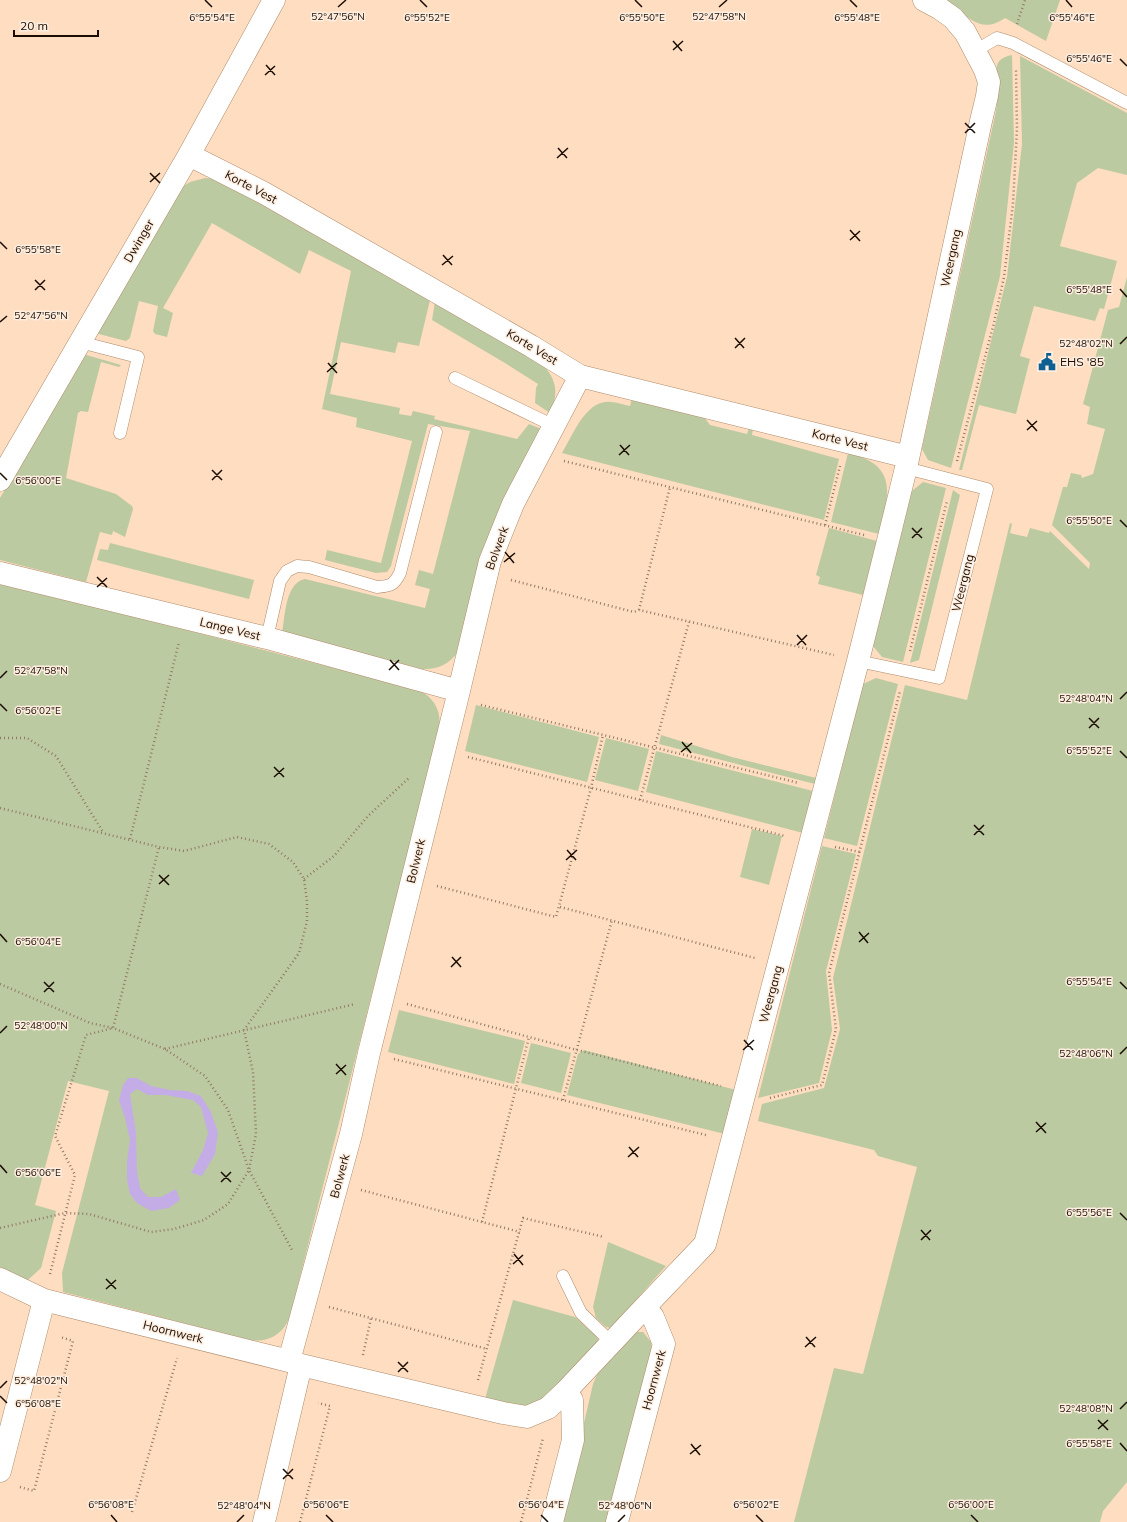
<svg xmlns="http://www.w3.org/2000/svg" width="1127" height="1522" font-family="Mulish,sans-serif">
  <rect width="100%" height="100%" fill="#feddc1"/>
  <path fill="#bccaa1" d="M 947,0 L 1060,0 L 1046,41 L 1005,18 C 979,36 966,14 947,0 Z
    M 1012,55 L 1014,143 L 1000,276 L 951,468 L 928,460 L 922,449 L 996,111 C 997,103 999,95 998,88 C 997,72 991,59 1012,55 Z
    M 1020,56 L 1127,113 L 1127,175 L 1098,168 L 1077,183 L 1060,246 L 1117,261 L 1104,309 L 1100,308 L 1095,321 L 1034,306 L 1020,356 L 1030,359 L 1016,414 L 979,405 L 962,470 L 959,470 L 1007,277 L 1022,144 Z
    M 205,178 L 214,179 L 225,184 L 430,300 L 419,346 L 398,342 L 395,353 L 341,342 L 330,394 L 400,408 L 399,414 L 411,416 L 413,411 L 435,416 L 434,419 L 517,439 L 529,424 L 539,428 L 542,430 L 458,652 C 448,665 437,670 422,669 L 282,633 C 285,617 285,583 305,579 L 425,608 L 430,589 L 415,585 L 419,570 L 433,574 L 470,431 L 428,424 L 391,566 L 387,572 L 376,573 L 325,560 L 327,550 L 381,563 L 412,441 L 356,427 L 357,418 L 322,409 L 351,271 L 309,250 L 300,274 L 212,223 L 163,308 L 173,313 L 167,337 L 155,334 L 153,331 L 158,306 L 139,301 L 130,338 L 126,341 L 95,333 L 182,187 L 190,182 Z
    M 1127,277 L 1127,1482 L 1103,1511 L 1100,1522 L 794,1522 L 834,1368 L 863,1374 L 917,1167 L 878,1156 L 874,1150 L 758,1121 L 762,1104 L 824,1088 L 840,1029 L 833,978 L 905,685 L 967,700 L 1010,523 L 1012,524 L 1010,533 L 1027,537 L 1030,528 L 1049,533 L 1050,531 L 1089,569 L 1090,563 L 1052,525 L 1063,487 L 1067,487 L 1071,473 L 1081,475 L 1082,478 L 1093,474 L 1105,429 L 1087,424 L 1090,407 L 1083,404 L 1108,310 L 1119,307 Z
    M 435,302 L 541,363 C 557,379 559,393 550,413 L 535,403 L 536,388 L 538,384 L 505,363 L 432,320 Z
    M 83,354 L 121,365 L 119,367 L 101,362 L 88,412 L 81,411 L 78,413 L 66,478 L 116,494 L 132,506 L 133,509 L 125,537 L 113,531 L 112,535 L 100,532 L 86,582 L 0,560 L 0,498 Z
    M 632,398 L 704,417 L 710,425 L 747,434 L 749,428 L 753,429 L 752,435 L 839,459 L 824,520 L 562,453 C 573,435 586,399 611,402 C 617,402 624,405 630,406 Z
    M 848,453 C 899,465 889,495 879,534 L 831,522 Z
    M 923,482 L 946,488 L 903,662 L 882,657 L 873,646 L 912,491 Z
    M 953,490 L 960,495 L 919,660 L 910,663 Z
    M 829,528 L 877,541 L 863,595 L 818,584 L 820,577 L 816,575 Z
    M 110,543 L 254,580 L 249,599 L 97,560 L 100,549 L 108,550 Z
    M 0,582 L 419,690 C 434,698 442,711 439,729 L 290,1316 C 284,1334 268,1343 249,1340 L 63,1292 L 62,1273 L 109,1091 L 68,1081 L 35,1205 L 56,1211 L 41,1268 L 29,1279 L 28,1282 L 0,1267 Z
    M 876,678 L 898,684 L 857,846 L 824,838 L 863,684 Z
    M 476,705 L 599,737 L 587,782 L 465,751 Z
    M 661,735 L 732,757 L 816,778 L 815,784 L 659,744 Z
    M 606,738 L 649,749 L 638,791 L 595,780 Z
    M 656,751 L 813,791 L 803,833 L 646,792 Z
    M 752,829 L 782,836 L 769,885 L 740,877 Z
    M 822,846 L 856,854 L 826,971 L 832,1030 L 819,1083 L 758,1098 Z
    M 399,1010 L 525,1041 L 514,1084 L 388,1052 Z
    M 531,1043 L 571,1053 L 561,1093 L 521,1083 Z
    M 584,1050 L 736,1090 L 725,1134 L 567,1095 L 578,1054 Z
    M 608,1242 L 666,1266 L 611,1328 L 606,1327 L 596,1318 L 593,1307 Z
    M 513,1300 L 575,1317 L 595,1335 L 599,1341 L 569,1375 L 541,1401 L 528,1405 L 517,1406 L 485,1399 Z
    M 637,1332 L 643,1332 L 651,1342 L 652,1350 L 607,1522 L 561,1522 L 593,1384 L 600,1368 Z"/>
  <path fill="#c4ade6" d="M 128,1078 L 137,1078 L 151,1086 L 170,1090 L 187,1091 L 201,1096 L 211,1112 L 218,1132 L 215,1154 L 202,1176 L 191,1173 L 203,1150 L 208,1133 L 201,1107 L 193,1100 L 165,1095 L 148,1095 L 137,1089 L 130,1094 L 136,1132 L 137,1171 L 140,1188 L 148,1197 L 161,1197 L 176,1189 L 180,1200 L 169,1208 L 151,1211 L 137,1203 L 130,1194 L 127,1180 L 127,1161 L 130,1140 L 125,1118 L 119,1100 L 123,1085 Z"/>
  <g fill="none" stroke-linecap="round" stroke-linejoin="round">
    <g stroke="#b08b6a" stroke-width="13">
      <path id="service" d="M 975,51 L 997,38 L 1013,43 L 1127,103
        M 80,342 L 138,357 L 120,433
        M 455,378 L 554,426
        M 267,638 L 280,581 L 287,571 L 297,566 L 309,567 L 377,587 C 391,586 394,585 400,573 L 436,432
        M 858,661 L 939,678 L 987,489 L 906,468
        M 563,1276 L 581,1313 L 612,1343"/>
    </g>
    <g stroke="#b08b6a" stroke-width="23">
      <path id="minor" d="M 189,155 L 264,193 L 531,346 L 580,376 L 908,457
        M 0,480 L 189,155 L 274,0
        M 0,573 L 267,638 L 459,691
        M 0,1279 L 44,1300 L 289,1361 L 301,1365 L 503,1413 L 527,1417 L 548,1408 L 566,1391 L 645,1307 L 653,1317 L 664,1344 L 617,1522
        M 645,1307 L 705,1244 L 858,661 L 888,541 L 906,468 L 981,121 L 987,96 L 989,82 L 985,70 L 965,32 L 953,18 L 939,8 L 924,0
        M 289,1361 L 351,1134 L 369,1053 L 457,699 L 490,561 L 513,504 L 580,376
        M 0,1471 L 44,1300
        M 264,1522 L 301,1365
        M 552,1522 L 573,1440 L 572,1400 L 566,1391"/>
    </g>
    <path stroke="#917966" stroke-width="2.5" stroke-dasharray="1 3" stroke-linecap="butt" d="M 1017,24 L 1025,0
      M 564,461 L 864,535
      M 957,461 L 993,327 L 1004,277 L 1013,204 L 1017,129 L 1016,68
      M 825,525 L 840,466
      M 511,580 L 634,612 L 639,610 L 834,655
      M 639,610 L 670,487
      M 910,651 L 947,501
      M 481,705 L 799,783
      M 0,738 L 27,738 L 56,756 L 103,832
      M 468,757 L 785,836
      M 640,800 L 689,622
      M 0,808 L 159,847 L 184,851 L 237,837 L 269,844 L 293,862 L 304,879 L 307,901 L 307,921 L 299,953 L 244,1030 L 253,1072 L 256,1134 L 249,1170 L 228,1204 L 204,1220 L 174,1229 L 151,1232 L 89,1214 L 65,1213 L 0,1228
      M 130,839 L 179,642
      M 835,847 L 860,852
      M 304,879 L 334,856 L 368,816 L 410,777
      M 437,886 L 556,917 L 591,788 L 603,735
      M 560,907 L 755,958
      M 0,984 L 90,1023 L 113,1028 L 165,1049 L 205,1076 L 228,1110 L 249,1170 L 292,1250
      M 407,1004 L 577,1050 L 721,1086
      M 165,1049 L 355,1004
      M 394,1059 L 706,1135
      M 770,1098 L 822,1085 L 836,1029 L 829,973 L 900,691
      M 563,1100 L 612,920
      M 361,1190 L 520,1232
      M 482,1222 L 529,1037
      M 50,1274 L 75,1175 L 55,1136 L 86,1035 L 113,1028 L 159,847
      M 329,1307 L 487,1349
      M 363,1355 L 371,1318
      M 478,1380 L 523,1218 L 604,1237
      M 20,1487 L 34,1491 L 73,1341 L 60,1337
      M 132,1512 L 177,1358
      M 300,1522 L 330,1406 L 318,1403
      M 521,1522 L 543,1438"/>
    <use href="#service" stroke="#fff" stroke-width="12"/>
    <use href="#minor" stroke="#fff" stroke-width="22"/>
  </g>
  <path fill="none" stroke="#1b0d03" stroke-width="1.5" d="M 205,0 L 212,7M 420,0 L 427,7M 635,0 L 642,7M 850,0 L 857,7M 1066,0 L 1072,7M 338,7 L 346,0M 719,7 L 727,0M 673,41 L 682,51M 673,50 L 683,41M 1120,59 L 1127,66M 266,65 L 275,75M 265,75 L 275,66M 965,123 L 975,133M 965,133 L 975,123M 558,148 L 567,158M 557,158 L 568,148M 150,173 L 160,183M 150,182 L 160,173M 850,230 L 860,241M 850,240 L 860,231M 0,242 L 7,249M 443,255 L 452,265M 442,265 L 453,256M 35,280 L 45,290M 1120,289 L 1127,297M 35,290 L 45,280M 0,322 L 7,316M 735,338 L 744,348M 1120,344 L 1127,337M 735,348 L 745,338M 328,363 L 337,373M 327,372 L 337,363M 1027,420 L 1037,431M 1027,430 L 1037,421M 620,445 L 629,455M 619,455 L 630,445M 212,470 L 222,480M 0,473 L 7,480M 212,480 L 222,470M 1120,520 L 1127,527M 912,528 L 922,538M 912,538 L 922,528M 505,552 L 514,563M 504,562 L 515,553M 97,577 L 107,587M 97,587 L 107,578M 797,635 L 806,645M 797,645 L 807,635M 390,660 L 399,670M 389,670 L 399,660M 0,678 L 7,671M 1120,699 L 1127,692M 0,704 L 7,711M 1089,718 L 1099,728M 1089,728 L 1099,718M 682,742 L 691,753M 1120,751 L 1127,758M 681,752 L 692,743M 274,767 L 284,777M 274,777 L 284,768M 974,825 L 984,835M 974,835 L 984,825M 567,850 L 576,860M 566,860 L 577,850M 159,875 L 169,885M 159,884 L 169,875M 859,932 L 868,943M 0,934 L 7,942M 859,942 L 869,933M 452,957 L 461,967M 451,967 L 461,957M 44,982 L 54,992M 1120,982 L 1127,989M 44,992 L 54,982M 0,1033 L 7,1026M 744,1040 L 753,1050M 743,1050 L 754,1040M 1120,1054 L 1127,1047M 336,1064 L 346,1075M 336,1074 L 346,1065M 1036,1122 L 1046,1133M 1036,1132 L 1046,1123M 629,1147 L 638,1157M 628,1157 L 639,1147M 0,1165 L 7,1173M 221,1172 L 231,1182M 221,1182 L 231,1172M 1120,1213 L 1127,1220M 921,1230 L 930,1240M 921,1240 L 931,1230M 514,1254 L 523,1265M 513,1264 L 523,1255M 106,1279 L 116,1289M 106,1289 L 116,1280M 806,1337 L 815,1347M 805,1347 L 816,1337M 398,1362 L 408,1372M 398,1372 L 408,1362M 0,1388 L 7,1381M 0,1396 L 7,1403M 1120,1409 L 1127,1402M 1098,1420 L 1108,1430M 1098,1429 L 1108,1420M 1120,1443 L 1127,1451M 691,1444 L 700,1455M 690,1454 L 701,1445M 283,1469 L 293,1479M 283,1479 L 293,1469M 111,1515 L 117,1522M 326,1515 L 333,1522M 541,1515 L 548,1522M 756,1515 L 763,1522M 971,1515 L 978,1522M 237,1522 L 244,1515M 618,1522 L 625,1515"/>
  <defs>
    <g id="civic-bare" transform="scale(1.38)"><path d="M-.6-6.5H3V-4.5H.6V-3L4-1V1h2V6H-6V1h2V-1L-.6-3ZM-1.2 2.5V6h2.4V2.5Z" fill="#0f6092" stroke="#feeee0" stroke-width="2.5" paint-order="stroke"/></g>
  </defs>
  <g fill-rule="evenodd">
    <use href="#civic-bare" x="1047" y="362"/>
  </g>
  <g text-anchor="middle" stroke-width="3" stroke-linejoin="round" paint-order="stroke">
    <g font-size="12" fill="#1b0d03" stroke="#feeee0">
      <text transform="translate(251 187) rotate(28)" y="4">Korte Vest</text>
      <text transform="translate(139 241) rotate(-60)" y="4">Dwinger</text>
      <text transform="translate(951 258) rotate(-78)" y="4">Weergang</text>
      <text transform="translate(532 347) rotate(31)" y="4">Korte Vest</text>
      <text transform="translate(840 440) rotate(14)" y="4">Korte Vest</text>
      <text transform="translate(497 548) rotate(-70)" y="4">Bolwerk</text>
      <text transform="translate(963 583) rotate(-76)" y="4">Weergang</text>
      <text transform="translate(230 629) rotate(14)" y="4">Lange Vest</text>
      <text transform="translate(416 861) rotate(-76)" y="4">Bolwerk</text>
      <text transform="translate(771 994) rotate(-75)" y="4">Weergang</text>
      <text transform="translate(340 1176) rotate(-75)" y="4">Bolwerk</text>
      <text transform="translate(173 1332) rotate(14)" y="4">Hoornwerk</text>
      <text transform="translate(654 1380) rotate(-75)" y="4">Hoornwerk</text>
    </g>
    <g font-size="12" fill="#1b0d03" stroke="#feeee0" text-anchor="start">
      <text x="1060" y="366">EHS '85</text>
    </g>
  </g>
  <g font-size="10" text-anchor="middle" fill="#1b0d03" stroke="#feeee0" stroke-width="3" stroke-linejoin="round" paint-order="stroke">
    <text x="338" y="20">52°47'56"N</text>
    <text x="719" y="20">52°47'58"N</text>
    <text x="212" y="21">6°55'54"E</text>
    <text x="427" y="21">6°55'52"E</text>
    <text x="642" y="21">6°55'50"E</text>
    <text x="857" y="21">6°55'48"E</text>
    <text x="1072" y="21">6°55'46"E</text>
    <text x="1089" y="62">6°55'46"E</text>
    <text x="38" y="253">6°55'58"E</text>
    <text x="1089" y="293">6°55'48"E</text>
    <text x="41" y="319">52°47'56"N</text>
    <text x="1086" y="347">52°48'02"N</text>
    <text x="38" y="484">6°56'00"E</text>
    <text x="1089" y="524">6°55'50"E</text>
    <text x="41" y="674">52°47'58"N</text>
    <text x="1086" y="702">52°48'04"N</text>
    <text x="38" y="714">6°56'02"E</text>
    <text x="1089" y="754">6°55'52"E</text>
    <text x="38" y="945">6°56'04"E</text>
    <text x="1089" y="985">6°55'54"E</text>
    <text x="41" y="1029">52°48'00"N</text>
    <text x="1086" y="1057">52°48'06"N</text>
    <text x="38" y="1176">6°56'06"E</text>
    <text x="1089" y="1216">6°55'56"E</text>
    <text x="41" y="1384">52°48'02"N</text>
    <text x="38" y="1407">6°56'08"E</text>
    <text x="1086" y="1412">52°48'08"N</text>
    <text x="1089" y="1447">6°55'58"E</text>
    <text x="111" y="1508">6°56'08"E</text>
    <text x="326" y="1508">6°56'06"E</text>
    <text x="541" y="1508">6°56'04"E</text>
    <text x="756" y="1508">6°56'02"E</text>
    <text x="971" y="1508">6°56'00"E</text>
    <text x="244" y="1509">52°48'04"N</text>
    <text x="625" y="1509">52°48'06"N</text>
  </g>
  <path d="M14 30v6h84v-6" fill="none" stroke="#1b0d03" stroke-width="2"/>
  <text x="20" y="30" font-size="12" fill="#1b0d03" stroke="#feeee0" stroke-width="3" paint-order="stroke">20 m</text>
</svg>
